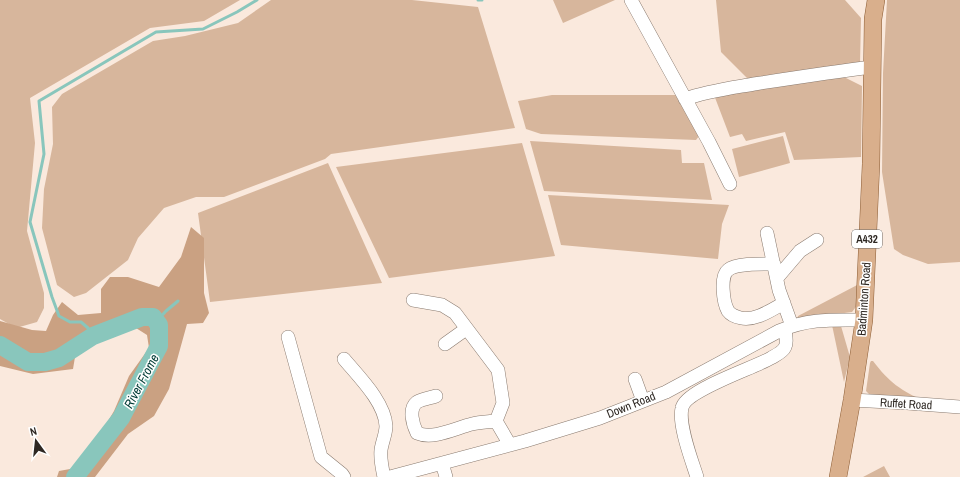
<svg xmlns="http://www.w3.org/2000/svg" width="960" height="477" font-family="'Archivo Narrow',sans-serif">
  <rect width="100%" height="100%" fill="#fae9dd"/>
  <path fill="#d7b69c" d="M 0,0 L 240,0 L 204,21 L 150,28 L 30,98 L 35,143 L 27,231 L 44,293 L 44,308 L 37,322 L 16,328 L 0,319 Z
    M 271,0 L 412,0 L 478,7 L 515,128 L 331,154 L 325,159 L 224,197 L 196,197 L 164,208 L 138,238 L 128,260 L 86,293 L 74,297 L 57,285 L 42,228 L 44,189 L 53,144 L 52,107 L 62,94 L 153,41 L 185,36 L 238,23 Z
    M 553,0 L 615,0 L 563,23 Z
    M 716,0 L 845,0 L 861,18 L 860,64 L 748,79 L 721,52 Z
    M 887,0 L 960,0 L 960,262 L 928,264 L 903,255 L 894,249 L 882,172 L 883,73 Z
    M 844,77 L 862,86 L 861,157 L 794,160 L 785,132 L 746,141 L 742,134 L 730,137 L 714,95 Z
    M 552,95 L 676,95 L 699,136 L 696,140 L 541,134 L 526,129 L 518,101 Z
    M 783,136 L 790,163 L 739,177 L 732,149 Z
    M 530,141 L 681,150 L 682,163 L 704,163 L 712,200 L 544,191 Z
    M 522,143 L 555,256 L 389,278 L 336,167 Z
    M 328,163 L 382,283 L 210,302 L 198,213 Z
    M 548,195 L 729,205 L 722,224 L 718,259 L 561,245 Z
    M 861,283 L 859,303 L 852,312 L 797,319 L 798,316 Z
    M 832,325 L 841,326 L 850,357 L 844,382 Z
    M 871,361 L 873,361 C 889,382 901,391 925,401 L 873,398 L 866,391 L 870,363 Z
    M 884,466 L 890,477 L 863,477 Z"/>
  <path fill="#caa182" d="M 191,227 L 204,238 L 204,293 L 209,313 L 203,323 L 187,324 L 169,389 L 154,416 L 128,434 L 95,477 L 57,477 L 59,471 L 81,467 L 114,411 L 129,376 L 149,348 L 147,335 L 136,328 L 106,338 L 98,328 L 78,339 L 73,369 L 33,374 L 0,366 L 0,321 L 32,330 L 46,331 L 53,315 L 62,302 L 78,315 L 101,313 L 101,289 L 110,277 L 128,277 L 159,287 L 181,257 Z"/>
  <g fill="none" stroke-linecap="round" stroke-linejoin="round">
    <path stroke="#89c6bc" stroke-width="3" d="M 478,0 L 482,0
      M 156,322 L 166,311 L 178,301
      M 93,336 L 88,328 L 81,322 L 70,322 L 59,316 L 52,297 L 30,222 L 44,154 L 39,101 L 156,32 L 203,29 L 237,12 L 257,0"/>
    <path stroke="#89c6bc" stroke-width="18" d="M 0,345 L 28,362 L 45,362 L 59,358 L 93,336 L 142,317 L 153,317 L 159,325 L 159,346 L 121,418 L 75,477"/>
    <g stroke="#897a6f" stroke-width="14">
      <path id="minor" d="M 631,0 L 709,142 L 730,184
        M 685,99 C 707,91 731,88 754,84 C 793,78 832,72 872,67
        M 767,233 L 779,290 L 792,326
        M 774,264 C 763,264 736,263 728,270 C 720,276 723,302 728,311 C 731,315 736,317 741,318 C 756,321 771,310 784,303
        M 777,278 L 800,251 L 817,240
        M 413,300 L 442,305 L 455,313 L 498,370 L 503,403 L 496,421 L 510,445
        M 288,337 L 321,457 L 342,474 L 344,477
        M 445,344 L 466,329
        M 344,359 C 358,376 385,402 386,426 C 386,434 382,442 381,450 C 380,459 382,468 384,477
        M 635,379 L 643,401
        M 436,396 C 430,398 422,399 417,402 C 408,409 413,425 417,433 C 433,440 456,428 472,424 C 480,422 488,422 496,421
        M 852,400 L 907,403 L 960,407
        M 442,463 L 446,477
        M 390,477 L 525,441 L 600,418 L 666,392 L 779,331 C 809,318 833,320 864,320
        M 697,477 C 692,461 678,425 682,408 C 685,390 754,368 771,358 C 776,355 783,352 785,347 C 788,342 785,334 785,329"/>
    </g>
    <g stroke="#8c5d35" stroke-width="18">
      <path id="major" d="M 838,477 L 852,400 L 864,320 L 871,164 L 873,19 L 876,0"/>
    </g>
    <use href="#minor" stroke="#fff" stroke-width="13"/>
    <use href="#major" stroke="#d9af8c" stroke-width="17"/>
  </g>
  <g text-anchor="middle" stroke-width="3" stroke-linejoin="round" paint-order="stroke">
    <rect fill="#fff" stroke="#6d6865" stroke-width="1" x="852" y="230" width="30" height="18" rx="3"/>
    <g font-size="11" font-weight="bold" fill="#2e2823">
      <text x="867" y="243">A432</text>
    </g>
    <g font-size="12" fill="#2e2823" stroke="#fff">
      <text transform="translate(864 299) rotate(-86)" y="4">Badminton Road</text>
      <text transform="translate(906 404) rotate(3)" y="4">Ruffet Road</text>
      <text transform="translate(631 405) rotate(-22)" y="4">Down Road</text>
    </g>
    <g font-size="13" font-style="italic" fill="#013c36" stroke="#fff">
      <text transform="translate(141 381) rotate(-62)" y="5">River Frome</text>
    </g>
  </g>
  <g transform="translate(36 441) rotate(345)" stroke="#ffffff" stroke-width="3" paint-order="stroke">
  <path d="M0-3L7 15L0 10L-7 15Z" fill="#2e2823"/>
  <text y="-6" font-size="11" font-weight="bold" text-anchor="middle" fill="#2e2823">N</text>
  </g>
</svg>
